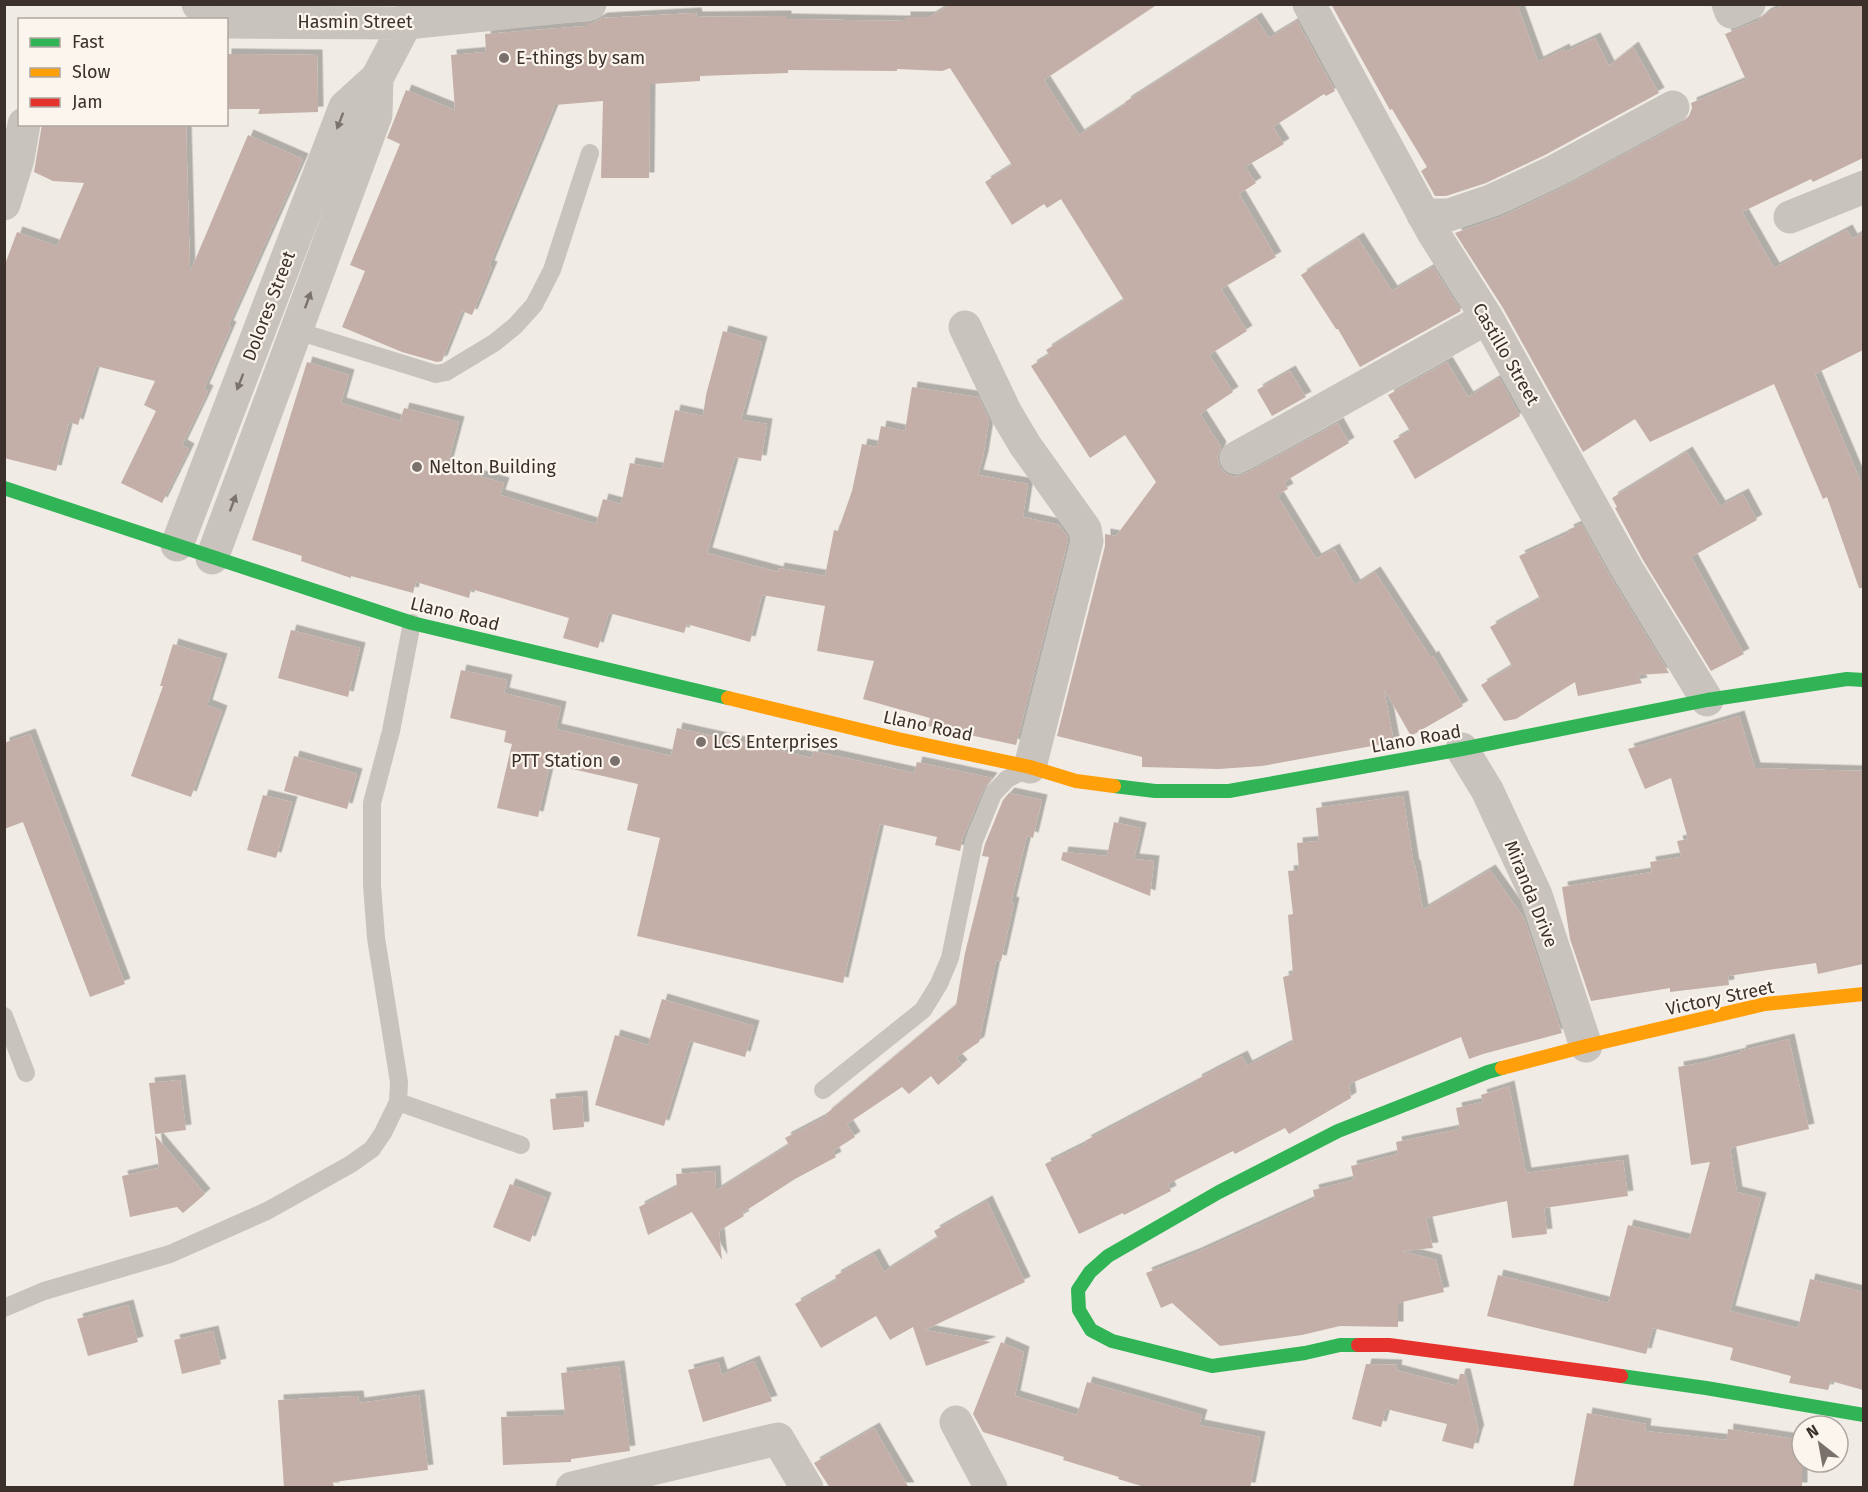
<svg xmlns="http://www.w3.org/2000/svg" width="1868" height="1492" font-family="'Fira Sans',sans-serif">
  <defs>
    <filter id="shadow"><feDropShadow dx="5.5" dy="-5.5" stdDeviation="0" flood-color="#0004"/></filter>
  </defs>
  <rect width="100%" height="100%" fill="#f0ebe5"/>
  <path fill="#c3afa7" filter="url(#shadow)" d="M 951,4 L 1158,4 L 1044,80 L 1079,135 L 1126,104 L 1125,102 L 1256,18 L 1269,38 L 1297,21 L 1335,91 L 1326,96 L 1324,94 L 1273,127 L 1284,144 L 1245,167 L 1256,183 L 1239,194 L 1276,257 L 1221,289 L 1247,331 L 1209,355 L 1233,392 L 1200,414 L 1221,447 L 1217,457 L 1220,468 L 1226,474 L 1235,477 L 1245,474 L 1338,423 L 1349,443 L 1284,482 L 1288,489 L 1277,495 L 1316,559 L 1334,549 L 1355,585 L 1375,572 L 1431,658 L 1433,656 L 1463,706 L 1411,736 L 1384,689 L 1394,742 L 1262,766 L 1219,769 L 1142,767 L 1142,757 L 1057,736 L 1105,546 L 1105,534 L 1116,536 L 1156,482 L 1125,435 L 1090,458 L 1031,366 L 1049,355 L 1046,350 L 1124,300 L 1061,199 L 1047,208 L 1044,204 L 1012,225 L 985,182 L 1012,165 L 950,68 L 942,71 L 897,69 L 897,71 L 788,70 L 788,73 L 700,76 L 700,81 L 650,84 L 649,178 L 601,178 L 603,101 L 555,105 L 489,266 L 492,267 L 472,315 L 462,311 L 442,361 L 437,362 L 402,352 L 342,327 L 365,271 L 350,265 L 400,144 L 387,138 L 406,90 L 455,110 L 451,55 L 486,52 L 485,34 L 586,26 L 586,23 L 593,23 L 602,18 L 696,13 L 697,17 L 786,16 L 786,19 L 905,21 L 905,17 L 930,17 Z
    M 1331,4 L 1517,4 L 1538,62 L 1564,49 L 1565,52 L 1595,38 L 1609,66 L 1633,47 L 1659,93 L 1545,155 L 1486,183 L 1446,196 L 1435,196 L 1421,171 L 1427,167 L 1392,109 L 1390,110 Z
    M 1785,4 L 1863,4 L 1863,158 L 1813,182 L 1811,179 L 1742,212 L 1774,268 L 1847,230 L 1852,239 L 1863,233 L 1863,350 L 1815,374 L 1863,487 L 1863,588 L 1859,588 L 1827,497 L 1823,499 L 1774,384 L 1650,442 L 1635,419 L 1583,452 L 1503,308 L 1455,233 L 1501,217 L 1562,188 L 1682,123 L 1689,116 L 1692,108 L 1691,103 L 1746,80 L 1725,34 L 1757,21 L 1765,14 Z
    M 226,54 L 317,55 L 318,112 L 258,114 L 260,109 L 226,109 Z
    M 42,124 L 186,124 L 190,272 L 248,135 L 303,159 L 228,326 L 231,327 L 204,389 L 208,391 L 182,445 L 189,449 L 162,503 L 121,483 L 156,411 L 144,405 L 155,381 L 96,366 L 78,425 L 69,422 L 56,471 L 4,458 L 4,267 L 17,232 L 57,246 L 84,183 L 53,181 L 34,172 Z
    M 1358,238 L 1392,291 L 1433,267 L 1461,311 L 1360,367 L 1338,329 L 1336,329 L 1301,275 Z
    M 723,331 L 762,342 L 741,420 L 767,424 L 761,461 L 735,457 L 707,553 L 778,572 L 779,568 L 825,576 L 834,530 L 838,531 L 852,491 L 862,444 L 877,447 L 881,426 L 905,431 L 912,387 L 978,397 L 989,420 L 983,457 L 978,475 L 1028,484 L 1023,517 L 1059,525 L 1067,536 L 1068,540 L 1016,745 L 928,726 L 930,718 L 863,699 L 874,661 L 817,651 L 825,606 L 762,595 L 750,642 L 687,624 L 684,633 L 609,613 L 598,648 L 563,638 L 569,618 L 471,589 L 469,598 L 416,582 L 413,593 L 351,576 L 351,578 L 301,561 L 302,556 L 252,540 L 307,362 L 349,375 L 341,403 L 400,421 L 404,408 L 459,422 L 447,467 L 504,483 L 500,495 L 596,524 L 603,499 L 621,504 L 630,463 L 662,469 L 675,410 L 703,416 L 706,395 Z
    M 1447,362 L 1468,397 L 1499,378 L 1520,416 L 1415,479 L 1393,441 L 1410,431 L 1388,395 Z
    M 1290,371 L 1306,397 L 1272,416 L 1257,390 Z
    M 1687,452 L 1720,506 L 1743,494 L 1757,520 L 1691,557 L 1744,654 L 1711,671 L 1643,560 L 1615,508 L 1617,507 L 1612,498 Z
    M 1581,524 L 1611,578 L 1669,673 L 1638,675 L 1642,683 L 1578,696 L 1575,682 L 1516,719 L 1504,721 L 1481,685 L 1512,666 L 1490,627 L 1540,599 L 1519,556 L 1569,533 L 1568,530 Z
    M 291,630 L 360,648 L 348,697 L 278,678 Z
    M 173,644 L 222,659 L 207,705 L 222,711 L 191,797 L 131,776 L 163,686 L 160,686 Z
    M 461,670 L 507,680 L 504,693 L 561,707 L 556,729 L 671,756 L 677,728 L 812,758 L 814,751 L 914,773 L 917,762 L 992,778 L 983,790 L 963,837 L 960,851 L 935,845 L 937,837 L 880,824 L 843,983 L 637,936 L 660,838 L 627,830 L 638,784 L 550,764 L 538,817 L 497,808 L 512,744 L 504,742 L 506,731 L 450,718 Z
    M 1739,716 L 1755,768 L 1863,771 L 1862,854 L 1863,854 L 1863,964 L 1818,974 L 1816,963 L 1728,976 L 1729,985 L 1670,992 L 1670,988 L 1591,1001 L 1570,939 L 1562,887 L 1652,872 L 1650,862 L 1681,857 L 1677,841 L 1688,839 L 1671,778 L 1645,789 L 1628,749 Z
    M 30,734 L 125,984 L 90,997 L 23,822 L 4,829 L 4,743 Z
    M 294,756 L 357,774 L 347,809 L 284,791 Z
    M 1009,793 L 1042,800 L 1033,838 L 1027,836 L 1011,902 L 1014,903 L 1001,961 L 996,960 L 979,1042 L 956,1058 L 962,1065 L 938,1085 L 931,1076 L 909,1094 L 902,1087 L 847,1124 L 855,1137 L 833,1151 L 836,1157 L 795,1179 L 742,1213 L 744,1216 L 719,1231 L 722,1260 L 692,1212 L 648,1235 L 639,1207 L 677,1187 L 676,1174 L 715,1171 L 716,1191 L 789,1145 L 785,1138 L 827,1116 L 826,1114 L 956,1005 L 965,953 L 989,857 L 982,856 L 985,844 L 1003,800 Z
    M 263,795 L 292,802 L 276,858 L 247,850 Z
    M 1403,796 L 1414,866 L 1415,865 L 1423,910 L 1490,870 L 1524,918 L 1562,1033 L 1483,1054 L 1469,1059 L 1461,1037 L 1349,1084 L 1351,1098 L 1289,1134 L 1285,1128 L 1235,1154 L 1233,1151 L 1168,1184 L 1171,1191 L 1124,1215 L 1123,1213 L 1079,1234 L 1045,1164 L 1087,1143 L 1085,1141 L 1197,1082 L 1196,1080 L 1242,1056 L 1247,1066 L 1293,1042 L 1283,977 L 1293,974 L 1288,915 L 1293,914 L 1288,871 L 1299,870 L 1297,843 L 1319,841 L 1316,808 Z
    M 1114,822 L 1141,828 L 1134,859 L 1154,861 L 1150,896 L 1061,860 L 1063,852 L 1107,856 Z
    M 662,999 L 754,1026 L 745,1057 L 690,1041 L 664,1126 L 595,1105 L 615,1035 L 648,1045 Z
    M 1789,1039 L 1809,1129 L 1730,1148 L 1737,1192 L 1761,1198 L 1730,1311 L 1798,1328 L 1810,1279 L 1863,1292 L 1863,1390 L 1831,1381 L 1828,1390 L 1789,1383 L 1791,1376 L 1730,1360 L 1733,1348 L 1653,1328 L 1646,1354 L 1487,1316 L 1498,1275 L 1608,1303 L 1628,1225 L 1689,1240 L 1710,1162 L 1691,1165 L 1678,1067 L 1700,1063 L 1741,1053 L 1740,1051 Z
    M 180,1080 L 186,1130 L 155,1134 L 149,1083 Z
    M 1509,1086 L 1526,1173 L 1623,1160 L 1628,1196 L 1544,1208 L 1547,1234 L 1512,1238 L 1507,1201 L 1426,1218 L 1433,1248 L 1402,1251 L 1436,1260 L 1444,1292 L 1398,1303 L 1398,1327 L 1340,1326 L 1302,1335 L 1220,1346 L 1172,1303 L 1161,1308 L 1146,1273 L 1196,1253 L 1315,1199 L 1313,1190 L 1354,1180 L 1351,1166 L 1398,1154 L 1396,1142 L 1460,1129 L 1456,1108 L 1483,1102 L 1481,1095 Z
    M 582,1096 L 584,1127 L 553,1130 L 550,1099 Z
    M 155,1135 L 205,1194 L 183,1213 L 177,1207 L 130,1217 L 122,1176 L 159,1168 Z
    M 510,1184 L 546,1198 L 530,1242 L 493,1227 Z
    M 987,1201 L 1025,1282 L 925,1330 L 991,1342 L 926,1366 L 913,1327 L 890,1340 L 876,1316 L 821,1348 L 795,1304 L 837,1280 L 835,1276 L 874,1254 L 884,1272 L 938,1238 L 934,1231 Z
    M 128,1305 L 138,1342 L 88,1356 L 77,1319 Z
    M 213,1331 L 221,1364 L 182,1374 L 174,1340 Z
    M 1001,1342 L 1024,1352 L 1015,1396 L 1077,1415 L 1087,1382 L 1202,1415 L 1199,1425 L 1260,1437 L 1250,1488 L 1148,1488 L 1118,1479 L 1119,1477 L 1063,1460 L 1064,1457 L 983,1432 L 973,1414 Z
    M 754,1361 L 772,1401 L 703,1422 L 688,1370 L 718,1362 L 722,1375 Z
    M 1366,1364 L 1397,1365 L 1396,1370 L 1457,1386 L 1460,1374 L 1465,1374 L 1479,1432 L 1478,1431 L 1473,1449 L 1442,1441 L 1447,1424 L 1386,1409 L 1381,1427 L 1352,1419 Z
    M 619,1366 L 630,1451 L 571,1459 L 571,1462 L 503,1465 L 501,1417 L 565,1415 L 561,1373 Z
    M 419,1395 L 428,1470 L 333,1482 L 334,1488 L 284,1488 L 278,1400 L 358,1396 L 359,1403 Z
    M 1587,1413 L 1646,1424 L 1645,1431 L 1727,1440 L 1728,1429 L 1802,1440 L 1802,1488 L 1573,1488 Z
    M 874,1428 L 909,1488 L 830,1488 L 814,1463 Z"/>
  <g fill="none" stroke-linecap="round" stroke-linejoin="round">
    <path stroke="#c9c3be" stroke-width="18" d="M 297,331 L 436,374 L 446,372 L 494,343 L 515,326 L 534,305 L 552,270 L 590,153
      M 4,1016 L 26,1073
      M 823,1090 L 923,1010 L 939,984 L 950,958 L 974,841 L 993,794 L 1007,779 L 1027,769
      M 398,1102 L 521,1145
      M 4,1308 L 44,1291 L 170,1254 L 267,1211 L 351,1164 L 372,1149 L 383,1133 L 398,1102 L 399,1082 L 376,938 L 372,885 L 372,803 L 391,731 L 412,623"/>
    <path stroke="#c9c3be" stroke-width="33" d="M 198,4 L 210,20
      M 1309,4 L 1434,234 L 1487,318 L 1627,569 L 1707,700
      M 1728,4 L 1731,12 L 1749,4
      M 226,22 L 407,23 L 590,4
      M 4,144 L 18,159 L 4,204
      M 18,159 L 24,124
      M 1423,215 L 1449,215 L 1493,200 L 1553,172 L 1673,107
      M 1790,217 L 1864,187
      M 965,327 L 1006,413 L 1025,445 L 1085,529 L 1087,541 L 1030,767
      M 1236,458 L 1487,318
      M 177,545 L 345,107 L 377,78 L 416,4
      M 212,558 L 376,115 L 377,78
      M 1462,749 L 1487,790 L 1536,895 L 1586,1046
      M 956,1422 L 991,1488
      M 572,1488 L 778,1439 L 807,1488"/>
    <path stroke="#30b455" stroke-width="14" d="M 4,488 L 412,623 L 728,698
      M 1114,786 L 1155,791 L 1229,791 L 1462,749 L 1707,700 L 1847,679 L 1864,680
      M 1358,1345 L 1340,1345 L 1305,1353 L 1212,1366 L 1112,1341 L 1091,1330 L 1079,1310 L 1078,1290 L 1090,1272 L 1108,1256 L 1219,1192 L 1338,1131 L 1488,1072 L 1502,1068
      M 1621,1376 L 1706,1388 L 1864,1415"/>
    <path stroke="#ff9f0a" stroke-width="14" d="M 728,698 L 898,739 L 1030,767 L 1076,781 L 1114,786
      M 1502,1068 L 1586,1046 L 1765,1004 L 1864,994"/>
    <path stroke="#e5322d" stroke-width="14" d="M 1358,1345 L 1389,1345 L 1621,1376"/>
  </g>
  <defs><path id="oneway-solid" d="M-6-.8H1V-3.2L6.5 0L1 3.2V.8H-6Z" transform="scale(1.5)"/></defs>
  <g fill="#7b726d">
    <use href="#oneway-solid" transform="translate(340 121) rotate(111)"/>
    <use href="#oneway-solid" transform="translate(308 300) rotate(-70)"/>
    <use href="#oneway-solid" transform="translate(240 382) rotate(111)"/>
    <use href="#oneway-solid" transform="translate(233 503) rotate(-70)"/>
  </g>
  <g fill="#7a716c" stroke="#fbf5ee" stroke-width="2">
    <circle cx="504" cy="58" r="6"/>
    <circle cx="417" cy="467" r="6"/>
    <circle cx="701" cy="742" r="6"/>
    <circle cx="615" cy="761" r="6"/>
  </g>
  <g text-anchor="middle" stroke-width="4.5" stroke-linejoin="round" paint-order="stroke">
    <g font-size="18" fill="#3b302b" stroke="#fbf5ee">
      <text x="355" y="28">Hasmin Street</text>
      <text transform="translate(269 306) rotate(-69)" y="6">Dolores Street</text>
      <text transform="translate(1506 354) rotate(60)" y="6">Castillo Street</text>
      <text transform="translate(455 614) rotate(14)" y="6">Llano Road</text>
      <text transform="translate(928 726) rotate(12)" y="6">Llano Road</text>
      <text transform="translate(1416 739) rotate(-10)" y="6">Llano Road</text>
      <text transform="translate(1531 894) rotate(68)" y="6">Miranda Drive</text>
      <text transform="translate(1720 998) rotate(-12)" y="6">Victory Street</text>
    </g>
    <g font-size="18" fill="#3b302b" stroke="#fbf5ee" text-anchor="start">
      <text x="516" y="64">E-things by sam</text>
      <text x="429" y="473">Nelton Building</text>
      <text x="713" y="748">LCS Enterprises</text>
      <text x="603" y="767" text-anchor="end">PTT Station</text>
    </g>
  </g>
  <rect width="1868" height="1492" fill="none" stroke="#3b302b" stroke-width="12"/>
  <rect x="18" y="18" width="210" height="108" fill="#fbf5ee" stroke="#aea6a0" stroke-width="1.5"/>
  <rect x="30" y="38" width="30" height="9" fill="#30b455" stroke="#aea6a0" stroke-width="1.5"/>
  <text x="72" y="48" font-size="18" fill="#3b302b">Fast</text>
  <rect x="30" y="68" width="30" height="9" fill="#ff9f0a" stroke="#aea6a0" stroke-width="1.5"/>
  <text x="72" y="78" font-size="18" fill="#3b302b">Slow</text>
  <rect x="30" y="98" width="30" height="9" fill="#e5322d" stroke="#aea6a0" stroke-width="1.5"/>
  <text x="72" y="108" font-size="18" fill="#3b302b">Jam</text>
  <g transform="translate(1820 1444) rotate(329)"><circle r="28" fill="#fbf5ee" stroke="#aea6a0" stroke-width="1.5"/>
  <path d="M0-4.5L10 22L0 15L-10 22Z" fill="#7a716c"/>
  <text y="-9" font-size="16" font-weight="bold" text-anchor="middle" fill="#3b302b">N</text>
  </g>
</svg>
